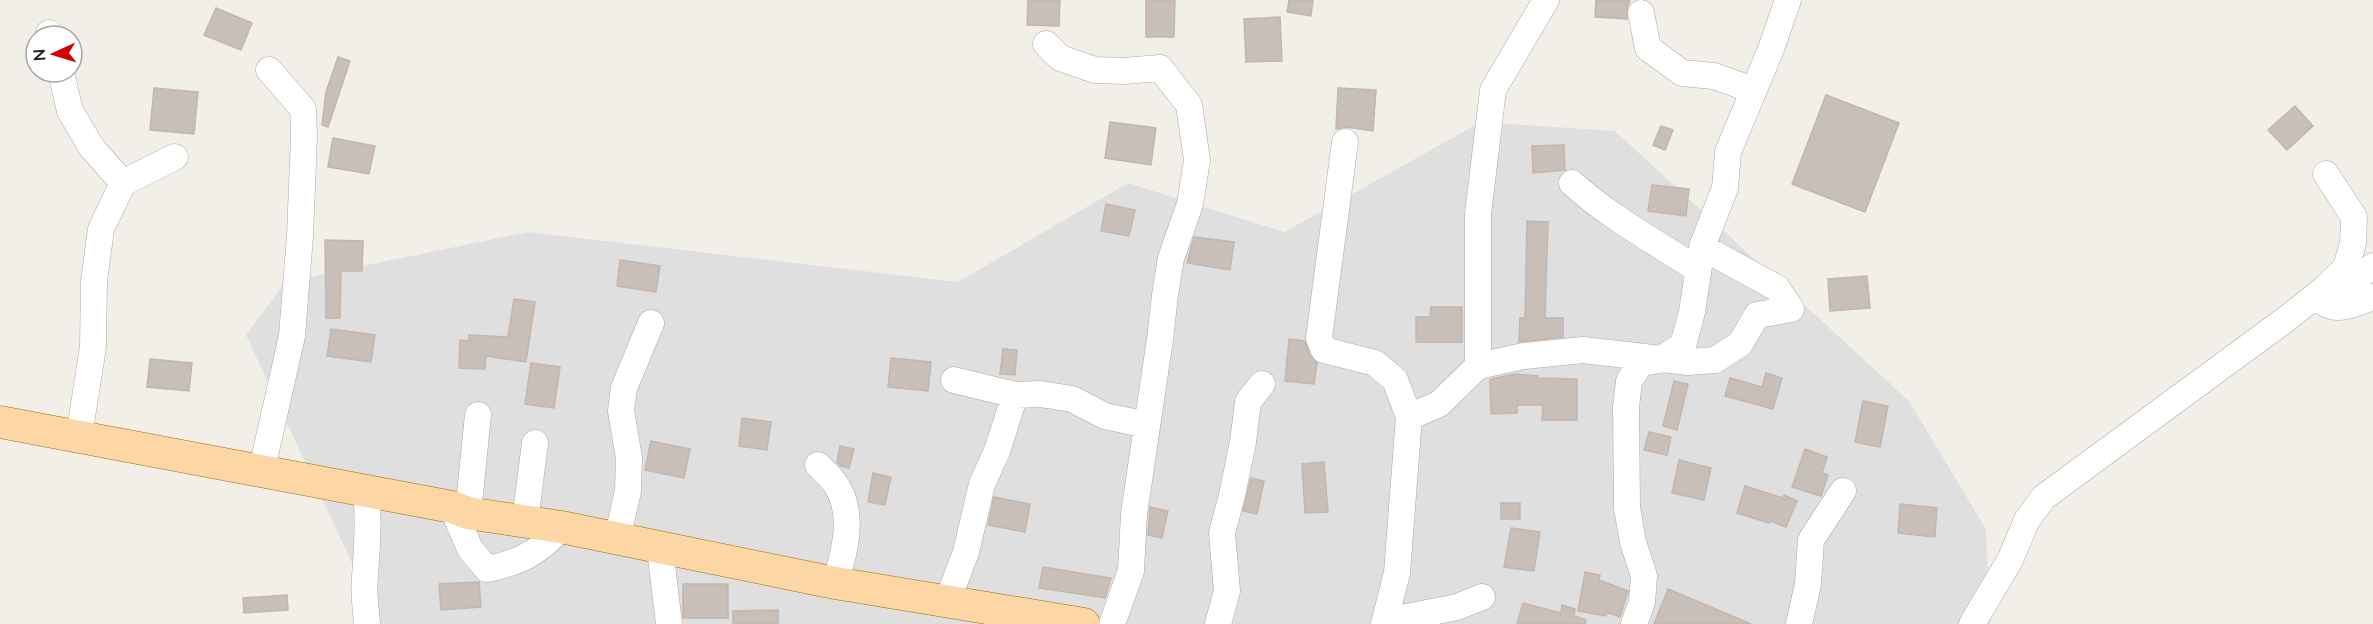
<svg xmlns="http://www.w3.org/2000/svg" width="2373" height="624" font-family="Lato,sans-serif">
  <rect width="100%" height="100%" fill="#f2efe9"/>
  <path fill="#e0dfdf" d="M 1481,122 L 1615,131 L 1909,401 L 1986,529 L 1990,624 L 378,624 L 377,617 L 246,335 L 285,282 L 528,232 L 958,282 L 1128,183 L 1284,232 Z"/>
  <path fill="#c7bfb8" stroke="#c4b6ab" stroke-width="1.5" d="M 1028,0 L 1060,0 L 1059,26 L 1027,25 Z
    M 1146,0 L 1175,0 L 1174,37 L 1146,37 Z
    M 1289,0 L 1313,0 L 1311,16 L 1287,12 Z
    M 1596,0 L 1630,0 L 1627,9 L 1627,19 L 1595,17 Z
    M 216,8 L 252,23 L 241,50 L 204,35 Z
    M 1280,17 L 1282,61 L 1246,62 L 1244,19 Z
    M 338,57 L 350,61 L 328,127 L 322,125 L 326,92 Z
    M 154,88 L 198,92 L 194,134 L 150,130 Z
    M 1338,88 L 1376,90 L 1373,131 L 1346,127 L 1336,129 Z
    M 1826,95 L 1899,123 L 1865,212 L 1792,184 Z
    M 2295,106 L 2313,126 L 2287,150 L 2268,130 Z
    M 1110,122 L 1156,128 L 1151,165 L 1105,158 Z
    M 1661,126 L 1673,130 L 1665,150 L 1653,145 Z
    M 333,138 L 375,146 L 369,174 L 328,167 Z
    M 1564,145 L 1565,170 L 1533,173 L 1532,146 Z
    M 1652,185 L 1689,189 L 1686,216 L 1648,211 Z
    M 1106,204 L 1135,210 L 1129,236 L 1101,231 Z
    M 1527,221 L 1548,222 L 1545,318 L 1563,318 L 1563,337 L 1519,342 L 1520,318 L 1525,318 Z
    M 1194,237 L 1234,242 L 1230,270 L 1187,263 Z
    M 325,240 L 363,241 L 362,271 L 341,271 L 340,318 L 326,318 Z
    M 620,260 L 660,266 L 656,292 L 617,286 Z
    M 1867,276 L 1870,308 L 1830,311 L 1828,279 Z
    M 514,299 L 535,302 L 526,362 L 486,356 L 485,369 L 459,368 L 460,340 L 469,341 L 469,335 L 508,337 Z
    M 1431,307 L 1462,307 L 1462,342 L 1416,342 L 1416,317 L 1430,317 Z
    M 331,329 L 375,335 L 371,362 L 327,356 Z
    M 1289,339 L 1305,341 L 1310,356 L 1317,363 L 1314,384 L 1285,381 Z
    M 1003,349 L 1017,350 L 1015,375 L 1000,374 Z
    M 891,358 L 931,362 L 928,391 L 888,387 Z
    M 150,359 L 192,363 L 189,391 L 147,387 Z
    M 531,363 L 560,367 L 554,408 L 525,404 Z
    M 1766,373 L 1782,378 L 1773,409 L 1725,396 L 1730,378 L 1762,387 Z
    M 1516,374 L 1538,376 L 1538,378 L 1577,379 L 1577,420 L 1542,420 L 1543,405 L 1517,405 L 1517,413 L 1491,414 L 1490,379 Z
    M 1674,381 L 1688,384 L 1677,430 L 1663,426 Z
    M 1863,401 L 1888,406 L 1880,447 L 1855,442 Z
    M 742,418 L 771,422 L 767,450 L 739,446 Z
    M 1649,432 L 1671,437 L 1667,455 L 1644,450 Z
    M 651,441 L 690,449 L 684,478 L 645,470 Z
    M 840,446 L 854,449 L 849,468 L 841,466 L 837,462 Z
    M 1805,449 L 1827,457 L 1822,473 L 1828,475 L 1821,496 L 1792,487 Z
    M 1679,460 L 1711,468 L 1704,500 L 1672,493 Z
    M 1324,462 L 1328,512 L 1305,513 L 1302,464 Z
    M 873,473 L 891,477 L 885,505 L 868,502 Z
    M 1251,478 L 1264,481 L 1257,514 L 1243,511 Z
    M 1745,486 L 1783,498 L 1784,495 L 1797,501 L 1786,527 L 1770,521 L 1769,523 L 1737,513 Z
    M 994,497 L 1030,504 L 1025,532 L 988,525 Z
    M 1501,503 L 1520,503 L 1520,519 L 1501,519 Z
    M 1900,504 L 1937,508 L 1935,537 L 1898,533 Z
    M 1150,507 L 1168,511 L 1162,538 L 1148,535 Z
    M 1511,528 L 1540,532 L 1534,571 L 1504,567 Z
    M 1043,567 L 1111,578 L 1105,598 L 1039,588 Z
    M 1585,572 L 1600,575 L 1599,580 L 1628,591 L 1620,617 L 1607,612 L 1606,616 L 1578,611 Z
    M 479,582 L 481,607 L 441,610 L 439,584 Z
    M 683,584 L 728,584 L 728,618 L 683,618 Z
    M 1668,589 L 1751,624 L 1654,624 Z
    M 287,595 L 288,610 L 244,613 L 243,598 Z
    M 1523,603 L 1561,613 L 1562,605 L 1575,609 L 1574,616 L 1586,620 L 1585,624 L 1517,624 Z
    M 778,610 L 778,624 L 733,624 L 733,611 Z"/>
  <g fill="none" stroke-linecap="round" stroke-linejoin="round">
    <g stroke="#a9a9a9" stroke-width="27">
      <path id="minor" d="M 1641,13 L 1648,48 L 1682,73 L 1714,76 L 1753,90
        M 49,33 L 50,36
        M 1046,44 L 1060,58 L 1095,70 L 1124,71 L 1160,68 L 1189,105 L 1197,160 L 1190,204 L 1171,258 L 1165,295 L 1160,339 L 1134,514 L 1131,571 L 1112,624
        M 61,72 L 70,111 L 92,148 L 123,183
        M 1345,142 L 1319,338 L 1324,350 L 1375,363 L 1395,380 L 1409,417 L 1397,573 L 1384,624
        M 1572,183 C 1609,217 1656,242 1698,270
        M 2336,294 L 2373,266
        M 2326,304 C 2340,312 2359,302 2373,297
        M 1478,366 L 1478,214 L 1493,90 L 1546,0
        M 954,380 L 1015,395 L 1040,394 L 1072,399 L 1105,416 L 1147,425
        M 1409,417 L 1439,404 L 1478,366 L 1524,356 L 1583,350 L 1688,362 L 1715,360 L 1740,344 L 1757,315 L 1791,309 L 1777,288 L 1702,247
        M 79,436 L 93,347 L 94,281 L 101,229 L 123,183 L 175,157
        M 818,465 C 823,470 830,476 834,482 C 856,511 845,552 835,583
        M 261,473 L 292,336 L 300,236 L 304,136 L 303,109 L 269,70
        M 366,491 C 369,521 367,548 365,577 C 363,592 366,609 367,624
        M 452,507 L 470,549 L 487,569 C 518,563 541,552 561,527
        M 468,513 L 478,415
        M 525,521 L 535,443
        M 617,539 L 628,491 L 629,458 L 621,411 L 624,388 L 651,323
        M 660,549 L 669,624
        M 947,602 L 966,552 L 982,484 L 997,451 L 1015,395
        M 1218,624 L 1227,591 L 1222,533 L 1232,495 L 1243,442 L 1248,402 L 1262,384
        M 1394,624 L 1407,617 L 1457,607 L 1482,597
        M 1634,624 L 1642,602 L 1644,576 L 1633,542 L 1627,508 L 1626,407 L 1629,381 L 1641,363 L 1660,360 L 1683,345 L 1692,312 L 1702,247 L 1725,188 L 1728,152 L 1771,49 L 1788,0
        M 1799,624 L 1808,584 L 1811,540 L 1843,491
        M 1972,624 L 2010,560 L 2027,520 L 2044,497 L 2289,317 L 2325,288 L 2346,268 L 2353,243 L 2354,217 L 2326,174"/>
    </g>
    <g stroke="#a06b00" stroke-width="33">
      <path id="major" d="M 0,422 L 452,507 L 468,513 L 561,527 L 835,583 L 1084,624"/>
    </g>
    <use href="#minor" stroke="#fff" stroke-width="26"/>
    <use href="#major" stroke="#fcd6a4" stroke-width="32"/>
  </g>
  <g transform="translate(54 54) rotate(266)"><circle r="28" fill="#ffffff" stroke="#a7a7a7" stroke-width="1.5"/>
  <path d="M0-4.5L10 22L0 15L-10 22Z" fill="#d40000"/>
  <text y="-9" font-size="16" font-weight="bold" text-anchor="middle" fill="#222222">N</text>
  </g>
</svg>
